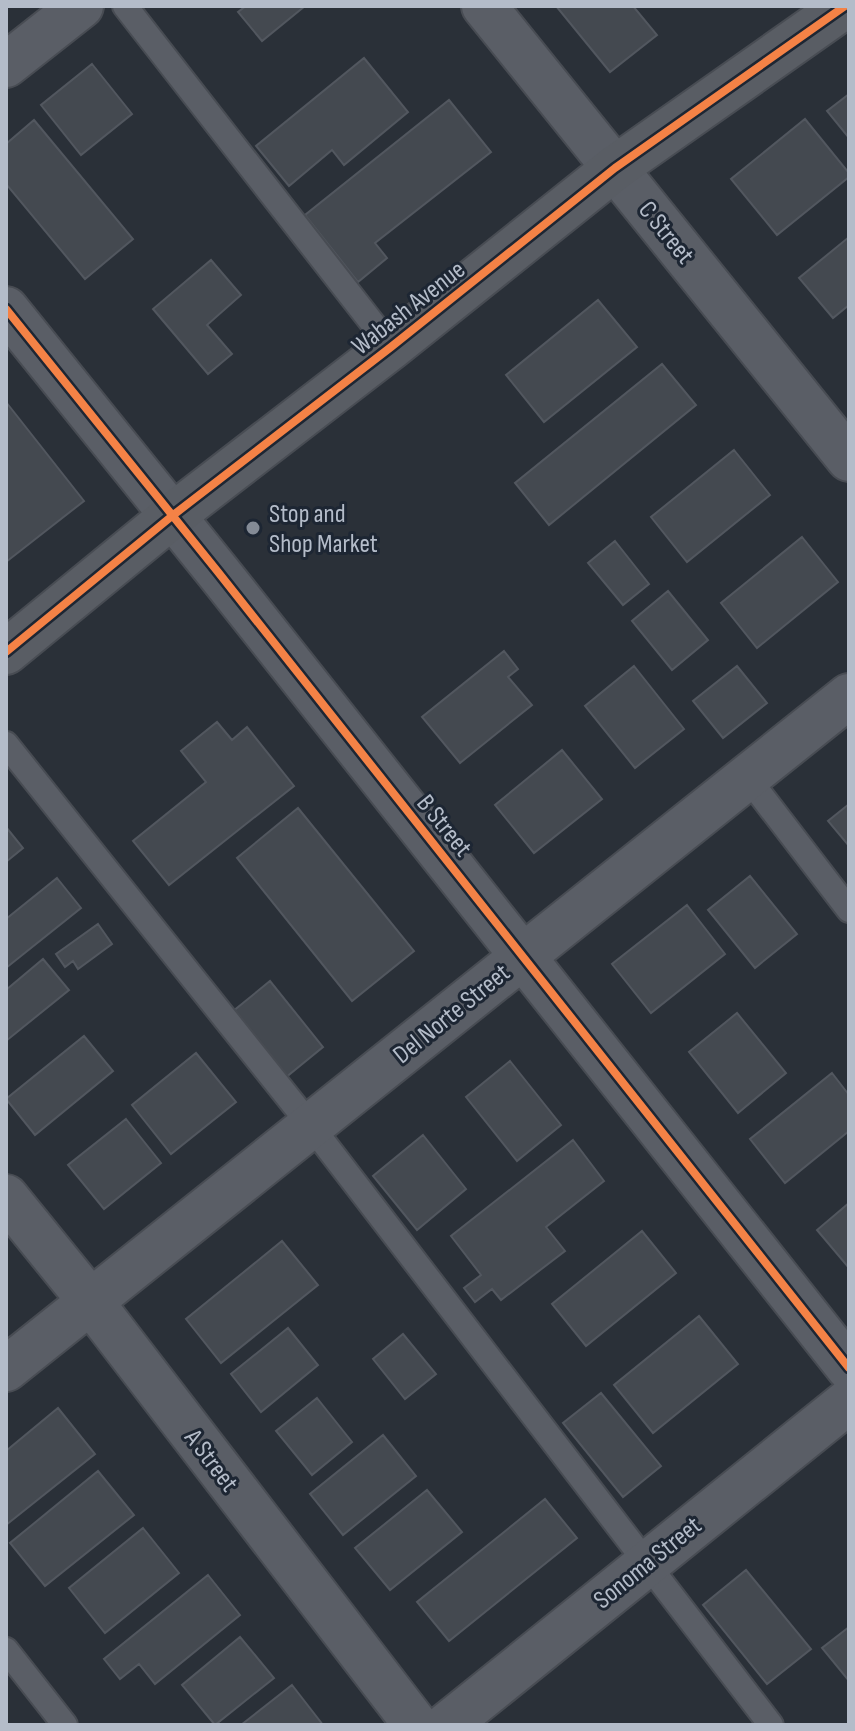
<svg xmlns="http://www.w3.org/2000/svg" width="855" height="1731" font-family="'Sofia Sans Condensed',sans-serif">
  <rect width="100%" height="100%" fill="#2a3038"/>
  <path fill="#444950" stroke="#52575f" stroke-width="2" d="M 246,6 L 305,6 L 262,41 L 238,12 Z
    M 556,6 L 633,6 L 657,35 L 610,72 Z
    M 364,58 L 408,112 L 344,165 L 332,150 L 289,186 L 256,146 Z
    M 92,64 L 132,114 L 81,155 L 41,105 Z
    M 849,94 L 849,138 L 827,111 Z
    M 449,100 L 491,152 L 375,243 L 387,258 L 358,282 L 305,215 Z
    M 805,119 L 849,173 L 849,177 L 777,235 L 731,179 Z
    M 34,120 L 133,239 L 85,279 L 6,184 L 6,144 Z
    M 849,237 L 849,305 L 833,318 L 799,278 Z
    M 211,260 L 241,295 L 207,325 L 232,354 L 208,374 L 153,309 Z
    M 598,300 L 637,347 L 544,422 L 506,375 Z
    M 662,364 L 696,405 L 549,525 L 515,483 Z
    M 6,402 L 84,501 L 6,562 Z
    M 734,450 L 770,495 L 687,562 L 651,517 Z
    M 802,537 L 838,582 L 757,648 L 721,603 Z
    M 615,541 L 649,584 L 623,605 L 588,563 Z
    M 668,591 L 708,640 L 672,670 L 632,621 Z
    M 504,651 L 518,669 L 508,677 L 532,705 L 460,763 L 422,717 Z
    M 634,666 L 684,729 L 635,768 L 585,706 Z
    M 737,666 L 767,703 L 723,738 L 693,701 Z
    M 217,722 L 232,740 L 247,727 L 294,786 L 169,885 L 133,841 L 206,782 L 181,751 Z
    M 562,750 L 602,799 L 534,853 L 495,805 Z
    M 849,804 L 849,846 L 828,821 Z
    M 298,808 L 414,951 L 352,1001 L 237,858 Z
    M 6,827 L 23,848 L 6,862 Z
    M 750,876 L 797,934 L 755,968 L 708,910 Z
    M 57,878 L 81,908 L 6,968 L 6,919 Z
    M 687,905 L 725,954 L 651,1013 L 612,964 Z
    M 98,924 L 112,944 L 78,969 L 73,961 L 65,967 L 56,954 Z
    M 43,959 L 69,990 L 6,1041 L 6,990 Z
    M 270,981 L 323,1047 L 285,1078 L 232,1012 Z
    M 737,1013 L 786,1073 L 738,1113 L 689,1052 Z
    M 84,1036 L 113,1071 L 35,1135 L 6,1099 Z
    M 196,1053 L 236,1102 L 171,1154 L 132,1105 Z
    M 510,1061 L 561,1125 L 517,1161 L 466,1097 Z
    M 832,1073 L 849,1095 L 849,1131 L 785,1183 L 750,1139 Z
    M 126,1119 L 161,1163 L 104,1209 L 68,1165 Z
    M 423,1135 L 466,1189 L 417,1230 L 373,1176 Z
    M 573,1140 L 604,1181 L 546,1227 L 565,1251 L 501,1300 L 492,1289 L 475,1302 L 464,1288 L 481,1275 L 451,1236 Z
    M 849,1203 L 849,1268 L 817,1230 Z
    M 642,1231 L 676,1273 L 586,1346 L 552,1304 Z
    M 282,1241 L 318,1285 L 221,1363 L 186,1319 Z
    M 699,1316 L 738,1364 L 653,1433 L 614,1385 Z
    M 288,1328 L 318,1365 L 261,1412 L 231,1374 Z
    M 403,1334 L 436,1374 L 405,1399 L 373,1359 Z
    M 601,1393 L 661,1466 L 623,1497 L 563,1423 Z
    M 317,1398 L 352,1442 L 312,1475 L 276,1431 Z
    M 58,1408 L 95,1454 L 6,1525 L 6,1451 Z
    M 383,1435 L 416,1476 L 343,1535 L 310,1494 Z
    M 98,1471 L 134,1515 L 45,1586 L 10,1543 Z
    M 427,1490 L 462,1532 L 390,1590 L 355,1548 Z
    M 545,1499 L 577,1538 L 449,1641 L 417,1602 Z
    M 143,1528 L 179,1573 L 105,1633 L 69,1588 Z
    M 746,1570 L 811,1649 L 767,1684 L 703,1605 Z
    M 208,1575 L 240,1615 L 155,1684 L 139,1664 L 120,1679 L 104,1659 Z
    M 849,1627 L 849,1681 L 822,1648 Z
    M 240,1637 L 274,1678 L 215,1725 L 182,1685 Z
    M 292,1685 L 323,1725 L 241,1725 Z"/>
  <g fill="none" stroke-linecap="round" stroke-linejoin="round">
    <g stroke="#484c53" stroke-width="28">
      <path id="lane" d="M 125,6 L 391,347
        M 6,744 L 311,1126 L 771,1725
        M 747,777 L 849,910
        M 6,1650 L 65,1725"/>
    </g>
    <g stroke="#484c53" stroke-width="48">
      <path id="street" d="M 484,6 L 849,459
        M 6,65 L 81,6
        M 6,309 L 218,572 L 849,1368
        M 6,1197 L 91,1302 L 416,1725
        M 6,1369 L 849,696
        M 447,1725 L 849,1401"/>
    </g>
    <g stroke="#484c53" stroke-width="48">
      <path id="secondary" d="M 6,652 L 172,516 L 391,347 L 615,168 L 845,6"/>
    </g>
    <use href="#lane" stroke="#5a5e66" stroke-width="24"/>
    <use href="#street" stroke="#5a5e66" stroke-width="44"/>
    <use href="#secondary" stroke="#595d64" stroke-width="44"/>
    <g stroke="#1d2633" stroke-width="13">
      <path id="cycleway" d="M 6,309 L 218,572 L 849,1368
        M 6,652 L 172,516 L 391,347 L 615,168 L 845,6"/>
    </g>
    <use href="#cycleway" stroke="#f48246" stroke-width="8"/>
  </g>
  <circle fill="#848b96" stroke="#1d2633" stroke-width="3" cx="253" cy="528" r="8"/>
  <g text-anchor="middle" stroke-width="6" stroke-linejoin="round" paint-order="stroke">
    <g font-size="26" fill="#b4bcc9" stroke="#1d2633">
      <text transform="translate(667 232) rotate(51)" y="9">C Street</text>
      <text transform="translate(408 307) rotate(-38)" y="9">Wabash Avenue</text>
      <text transform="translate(445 825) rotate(51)" y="9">B Street</text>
      <text transform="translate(451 1013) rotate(-39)" y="9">Del Norte Street</text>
      <text transform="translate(212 1460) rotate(53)" y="9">A Street</text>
      <text transform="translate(647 1562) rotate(-39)" y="9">Sonoma Street</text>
    </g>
    <g font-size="26" fill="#b4bcc9" stroke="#1d2633" text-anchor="start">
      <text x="269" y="522">Stop and<tspan x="269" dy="30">Shop Market</tspan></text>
    </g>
  </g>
  <rect width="855" height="1731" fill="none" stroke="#b4bcc9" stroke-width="16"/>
</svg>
